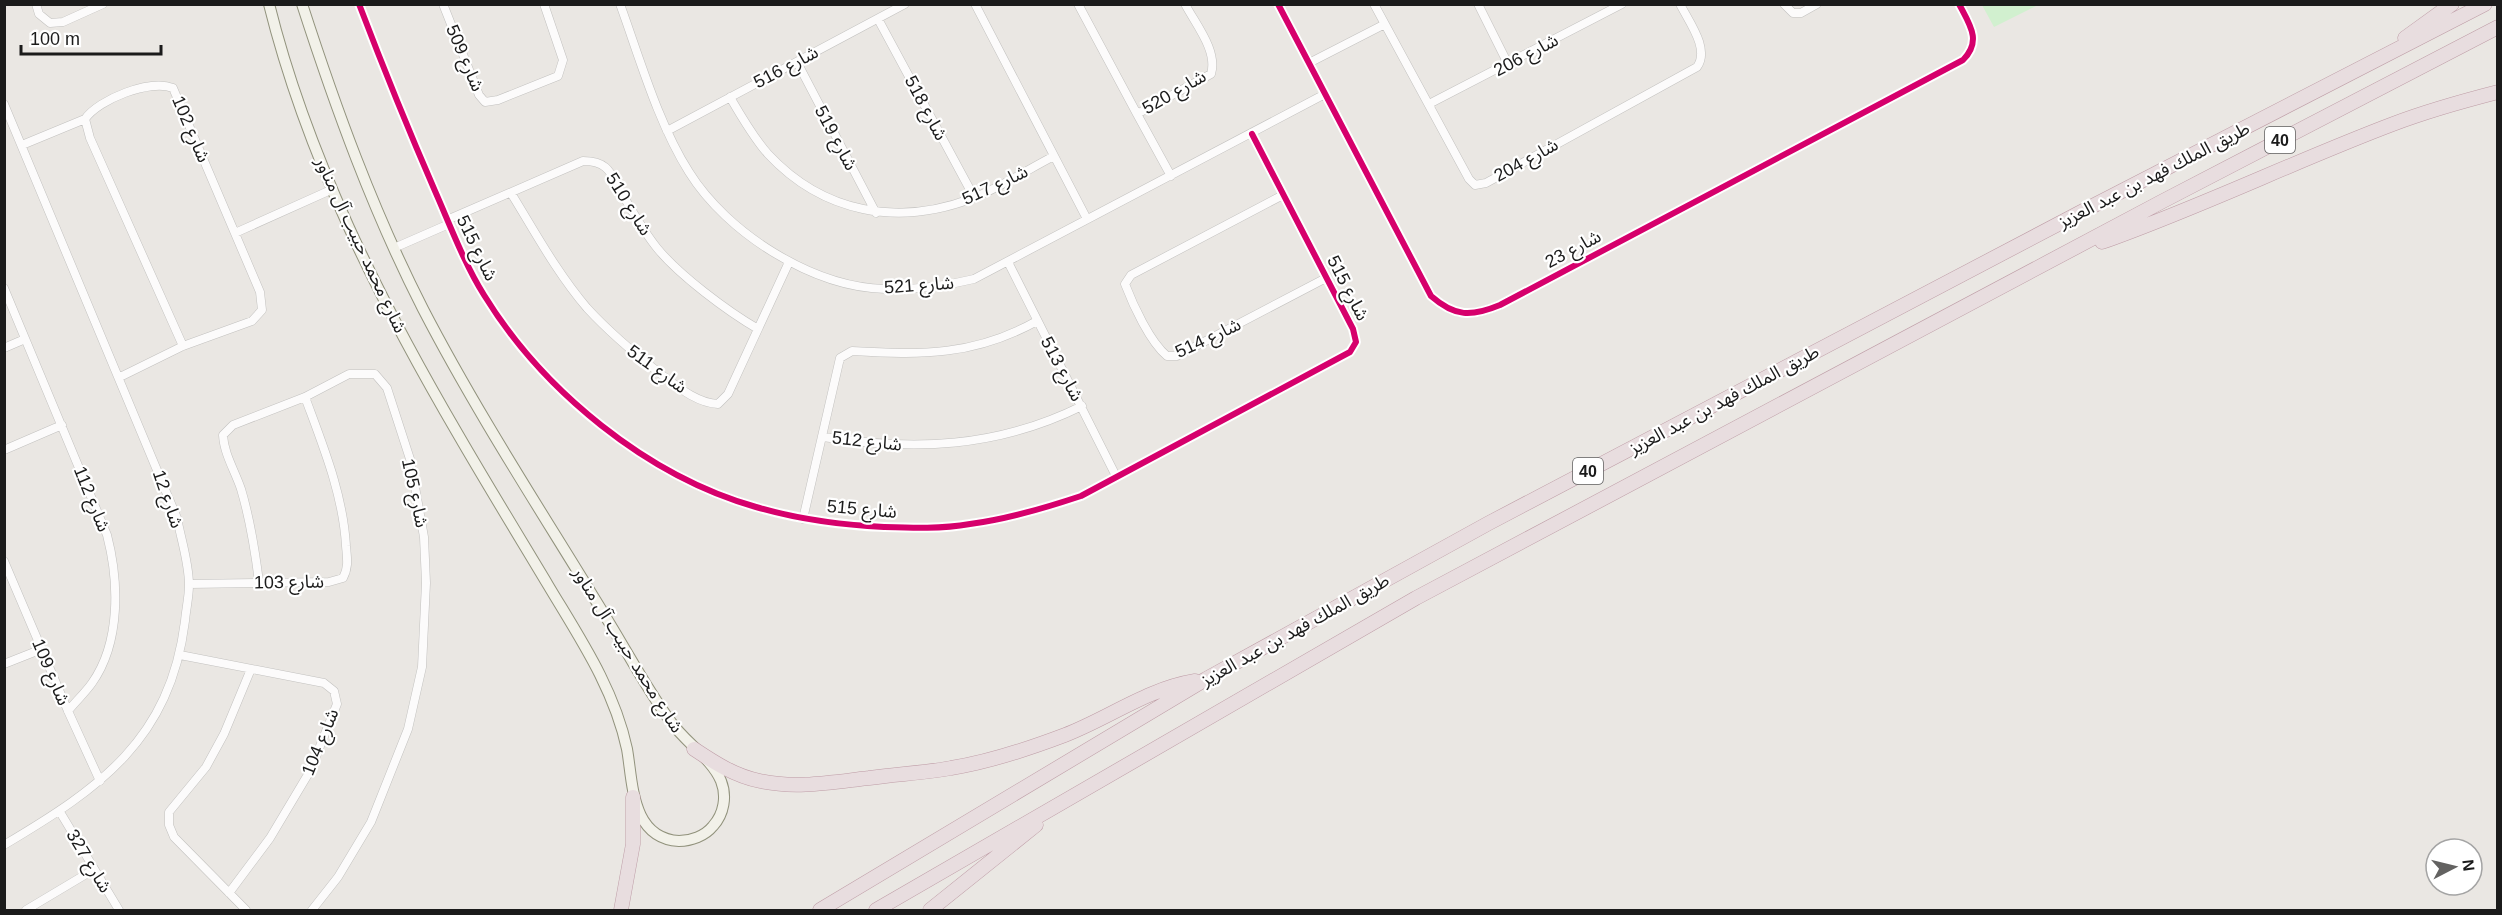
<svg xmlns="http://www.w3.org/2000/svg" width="2502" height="915" font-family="Arial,'Noto Sans Arabic',sans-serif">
  <rect width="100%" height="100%" fill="#eae7e3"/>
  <path fill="#d1f0cf" d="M 1982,5 L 2038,5 L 1994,27 Z"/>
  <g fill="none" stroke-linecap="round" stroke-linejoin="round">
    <g stroke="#c2c1bf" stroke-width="9">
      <path id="minor" d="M 36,4 L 39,14 L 50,23 L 63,22 L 103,4
        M 359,4 C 383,67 408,129 435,191 C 450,225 464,263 484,295 C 543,391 647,476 756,507 C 797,519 841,525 884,527 C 913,528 941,529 970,524 C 1008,519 1045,508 1081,496 L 1350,352 L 1356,342 L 1353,329 L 1252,134
        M 443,4 L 479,95 L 485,102 L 498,100 L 558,76 L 563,60 L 544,4
        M 620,4 C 640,59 658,123 689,172 C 727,233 812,287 885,289 C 915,290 945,286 974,279 L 1325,94
        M 975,4 L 1087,219
        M 1078,4 L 1137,114
        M 1278,4 L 1431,296 C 1455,317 1471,317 1500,305 L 1963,60 C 1982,41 1970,25 1959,4
        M 1374,4 L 1469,179 L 1475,185 L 1486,183 L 1697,67 C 1710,49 1689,22 1680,4
        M 1478,4 L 1508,64
        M 1784,4 L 1793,13 L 1801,13 L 1817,4
        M 878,19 L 974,197
        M 797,62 L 876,213
        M 1309,63 L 1385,24
        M 730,97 C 741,116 753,137 768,154 C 823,213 898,227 973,198 C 1001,187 1027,170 1054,156
        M 4,104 L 177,518 C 181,539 189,563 189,585 C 189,597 186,609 185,621 C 170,740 100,788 4,845
        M 1429,104 L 1622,4
        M 667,131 L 905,4
        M 22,145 L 85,119
        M 1171,176 L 1137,114 L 1211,74 C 1218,51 1196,25 1185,4
        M 511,193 C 535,232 557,273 587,308 C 610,333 635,354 662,375 C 678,387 697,403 718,404 L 728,394 L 789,262
        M 1283,195 L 1131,275 L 1125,284 C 1133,305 1150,342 1167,356 L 1177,356 L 1326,278
        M 447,220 L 583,161 C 611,161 611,176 624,197 C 634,214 644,232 657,248 C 679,275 727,311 758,329
        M 235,233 L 333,189
        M 394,248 L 449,224
        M 1008,262 L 1116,476
        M 4,288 L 107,535 C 119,581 121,642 92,683 C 85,693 75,702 68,711
        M 4,348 L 25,339
        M 120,377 L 183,346 L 252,321 L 262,310 L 260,292 L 173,88 C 150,79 99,99 85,119 L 90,138 L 183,346
        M 823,437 C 915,451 997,448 1082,406
        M 4,450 L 62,425
        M 803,519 L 840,358 L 852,351 C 922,355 974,356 1037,321
        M 4,561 L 68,711 L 100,781
        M 259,582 C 255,550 250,519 241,489 C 235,471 224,454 223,435 L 233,425 L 305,397 L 349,374 L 375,374 L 387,388 L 410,459 L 424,537 L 426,583 L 422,667 L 408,729 L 371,822 L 338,877 L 312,910
        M 189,584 L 329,582 L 343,578 C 349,567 347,558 346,546 C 343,494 323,446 305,397
        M 180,655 L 324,683 L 334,691 L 337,704 L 310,771 L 270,838 L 229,893
        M 4,664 L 42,649
        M 60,812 L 119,910
        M 26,910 L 93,870
        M 246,910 L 174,837 L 169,825 L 169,812 L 206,767 L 224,734 L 251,669"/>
    </g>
    <g stroke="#91927c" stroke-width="12">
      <path id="secondary" d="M 269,4 C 307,157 380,301 459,436 C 488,486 518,535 548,585 C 579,637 614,688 627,749 C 633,783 631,838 679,841 C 691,841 705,836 713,826 C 724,814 727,796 721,781 C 712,759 685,742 671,722 C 648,691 630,657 610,624 C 547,520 479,417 423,309 C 373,211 336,109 302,4"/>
    </g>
    <g stroke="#be9ca6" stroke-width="15">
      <path id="motorway" d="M 2405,38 L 2452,4
        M 2102,242 C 2201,207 2295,161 2393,124 C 2427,111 2463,101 2498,92
        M 694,749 C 715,763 735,776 760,781 C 796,789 833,782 869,778 C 896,774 924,773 951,768 C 989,762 1028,749 1065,735 C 1109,718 1147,689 1195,681
        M 621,910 L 633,844 L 633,797
        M 820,910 L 1206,679 L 1489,523 L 2085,210 L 2485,4
        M 876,910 L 1416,598 L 2163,201 L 2498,27
        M 930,910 L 1036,825"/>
    </g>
    <use href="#minor" stroke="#fcfbfb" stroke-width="8"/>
    <use href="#secondary" stroke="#f2f1e9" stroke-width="10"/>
    <use href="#motorway" stroke="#e8dddf" stroke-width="14"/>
    <g stroke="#fff" stroke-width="10">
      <path id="cycleway" d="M 359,4 C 383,67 408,129 435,191 C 450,225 464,263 484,295 C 543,391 647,476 756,507 C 797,519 841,525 884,527 C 913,528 941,529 970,524 C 1008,519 1045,508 1081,496 L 1350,352 L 1356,342 L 1353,329 L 1252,134
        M 1278,4 L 1431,296 C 1455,317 1471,317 1500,305 L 1963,60 C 1982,41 1970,25 1959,4"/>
    </g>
    <use href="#cycleway" stroke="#d6006c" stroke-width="6"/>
  </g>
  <g text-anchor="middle" stroke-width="4.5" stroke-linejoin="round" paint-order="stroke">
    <g fill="#fff" stroke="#5f5f5f" stroke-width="1.5">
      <rect x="2265" y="127" width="30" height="26" rx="4.5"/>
      <rect x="1573" y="458" width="30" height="26" rx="4.5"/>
    </g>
    <g font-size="16" font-weight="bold" fill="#1b1b1b">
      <text x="2280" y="146">40</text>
      <text x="1588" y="477">40</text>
    </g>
    <g font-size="18" fill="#1b1b1b" stroke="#fff">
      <text transform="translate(1526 55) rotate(-28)" y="6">شارع 206</text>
      <text transform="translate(465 58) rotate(67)" y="6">شارع 509</text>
      <text transform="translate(786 67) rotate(-28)" y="6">شارع 516</text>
      <text transform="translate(1174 92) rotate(-30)" y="6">شارع 520</text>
      <text transform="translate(926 108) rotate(62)" y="6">شارع 518</text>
      <text transform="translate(191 129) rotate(67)" y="6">شارع 102</text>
      <text transform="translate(836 138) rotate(62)" y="6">شارع 519</text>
      <text transform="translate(1526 160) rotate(-29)" y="6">شارع 204</text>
      <text transform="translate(2154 175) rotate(-27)" y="6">طريق الملك فهد بن عبد العزيز</text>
      <text transform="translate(995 185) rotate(-25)" y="6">شارع 517</text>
      <text transform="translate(629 204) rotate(58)" y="6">شارع 510</text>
      <text transform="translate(361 245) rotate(65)" y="6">شارع محمد حبيب آل مناور</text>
      <text transform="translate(477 248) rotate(64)" y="6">شارع 515</text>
      <text transform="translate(1573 249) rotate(-28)" y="6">شارع 23</text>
      <text transform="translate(919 285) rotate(-4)" y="6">شارع 521</text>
      <text transform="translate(1348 288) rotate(63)" y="6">شارع 515</text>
      <text transform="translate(1208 338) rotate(-25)" y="6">شارع 514</text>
      <text transform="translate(657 369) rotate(36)" y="6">شارع 511</text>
      <text transform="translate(1062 369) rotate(62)" y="6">شارع 513</text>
      <text transform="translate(1724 400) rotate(-28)" y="6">طريق الملك فهد بن عبد العزيز</text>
      <text transform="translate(867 441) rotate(6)" y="6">شارع 512</text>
      <text transform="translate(415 493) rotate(78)" y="6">شارع 105</text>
      <text transform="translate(92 499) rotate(68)" y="6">شارع 112</text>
      <text transform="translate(168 499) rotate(71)" y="6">شارع 12</text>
      <text transform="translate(862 509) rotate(5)" y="6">شارع 515</text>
      <text transform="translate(289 582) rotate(-1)" y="6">شارع 103</text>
      <text transform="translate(1295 630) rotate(-29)" y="6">طريق الملك فهد بن عبد العزيز</text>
      <text transform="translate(628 650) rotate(58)" y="6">شارع محمد حبيب آل مناور</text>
      <text transform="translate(51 672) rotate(67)" y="6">شارع 109</text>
      <text transform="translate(320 742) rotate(-68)" y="6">شارع 104</text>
      <text transform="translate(89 861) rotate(59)" y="6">شارع 327</text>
    </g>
  </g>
  <rect width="2502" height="915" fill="none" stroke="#1b1b1b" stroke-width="12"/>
  <g transform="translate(2454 867) rotate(83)"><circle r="28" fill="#ffffff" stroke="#a4a4a4" stroke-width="1.5"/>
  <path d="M0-4.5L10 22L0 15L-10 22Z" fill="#636261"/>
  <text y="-9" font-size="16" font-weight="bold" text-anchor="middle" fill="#1b1b1b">N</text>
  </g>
  <path d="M21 45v9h140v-9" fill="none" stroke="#1b1b1b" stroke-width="3"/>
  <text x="30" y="45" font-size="18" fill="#1b1b1b" stroke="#ffffff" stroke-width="4.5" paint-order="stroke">100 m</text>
</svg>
